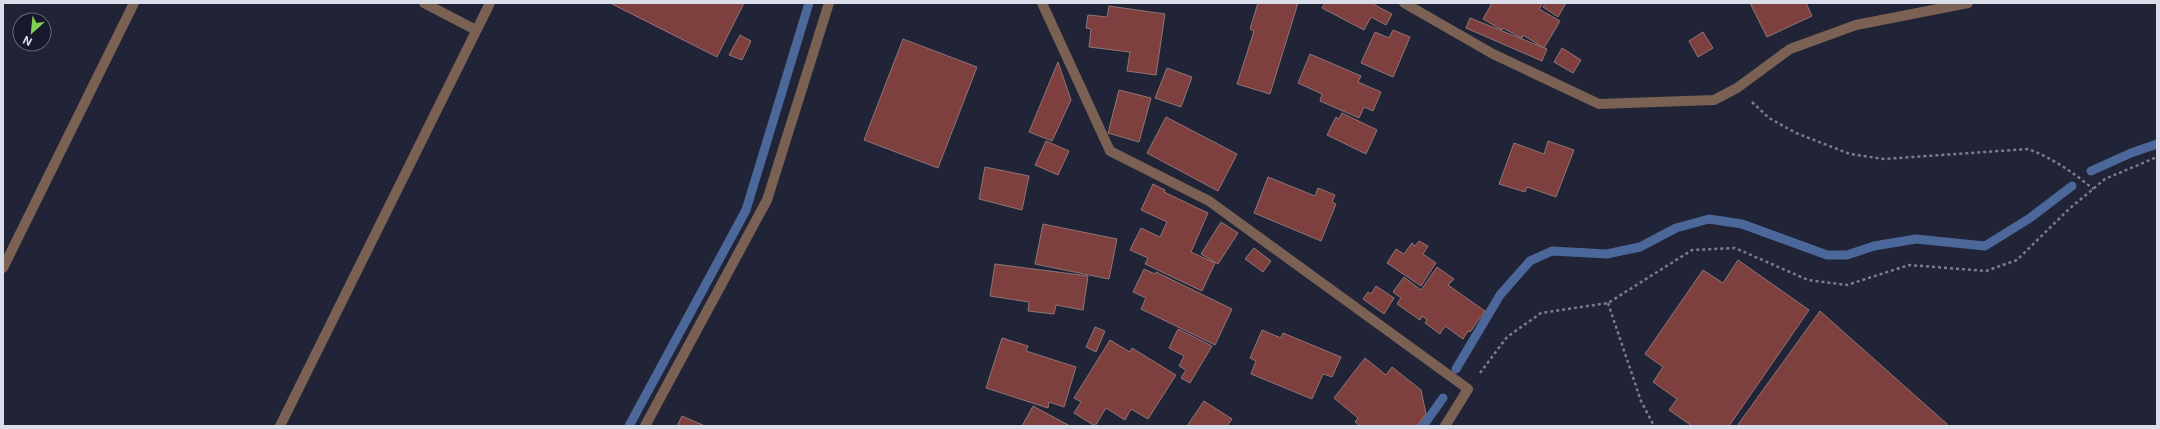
<svg xmlns="http://www.w3.org/2000/svg" width="2160" height="429" font-family="Inter,sans-serif">
  <rect width="100%" height="100%" fill="#202436"/>
  <g fill="none" stroke-linecap="round" stroke-linejoin="round">
    <path stroke="#4c6799" stroke-width="9" d="M 2091,171 L 2131,153 L 2157,144
      M 1456,369 L 1500,295 L 1530,261 L 1552,251 L 1607,254 L 1640,247 L 1676,228 L 1709,219 L 1742,224 L 1827,255 L 1847,255 L 1874,246 L 1916,239 L 1985,246 L 2030,218 L 2072,186
      M 629,426 L 746,210 L 809,3
      M 1423,426 L 1443,398"/>
  </g>
  <path fill="#7e3f3f" stroke="#907574" d="M 610,3 L 744,3 L 717,57 Z
    M 1258,3 L 1298,3 L 1270,94 L 1237,84 L 1254,31 L 1250,29 Z
    M 1325,3 L 1371,3 L 1392,14 L 1386,25 L 1371,17 L 1364,30 L 1322,8 Z
    M 1492,3 L 1543,3 L 1539,9 L 1560,21 L 1544,48 L 1523,35 L 1522,38 L 1503,28 L 1502,30 L 1483,19 Z
    M 1545,3 L 1566,3 L 1558,17 L 1543,7 Z
    M 1750,3 L 1806,3 L 1812,16 L 1767,37 Z
    M 1109,6 L 1165,14 L 1156,75 L 1127,71 L 1130,52 L 1089,47 L 1091,29 L 1086,28 L 1088,15 L 1107,17 Z
    M 1470,18 L 1547,49 L 1542,61 L 1466,28 Z
    M 1393,30 L 1410,37 L 1393,77 L 1361,63 L 1375,32 L 1389,38 Z
    M 1703,32 L 1713,48 L 1698,57 L 1689,41 Z
    M 740,35 L 751,41 L 742,60 L 729,55 Z
    M 903,39 L 977,67 L 938,168 L 864,140 Z
    M 1562,48 L 1581,60 L 1573,73 L 1554,62 Z
    M 1310,54 L 1361,76 L 1358,82 L 1381,92 L 1373,111 L 1364,107 L 1359,118 L 1320,101 L 1322,94 L 1298,83 Z
    M 1058,62 L 1071,100 L 1052,141 L 1029,132 Z
    M 1167,68 L 1192,77 L 1181,107 L 1155,98 Z
    M 1119,90 L 1151,98 L 1139,142 L 1108,133 Z
    M 1342,113 L 1377,130 L 1366,154 L 1327,135 L 1336,117 L 1339,119 Z
    M 1166,117 L 1237,154 L 1218,191 L 1147,153 Z
    M 1046,141 L 1069,151 L 1058,175 L 1035,165 Z
    M 1548,141 L 1574,150 L 1556,197 L 1527,187 L 1525,192 L 1499,184 L 1514,143 L 1544,154 Z
    M 985,167 L 1029,176 L 1022,210 L 979,199 Z
    M 1268,177 L 1315,196 L 1318,188 L 1335,195 L 1332,202 L 1336,204 L 1321,241 L 1254,213 Z
    M 1153,184 L 1165,190 L 1164,192 L 1208,213 L 1191,252 L 1215,263 L 1202,291 L 1145,264 L 1148,258 L 1130,250 L 1141,228 L 1160,237 L 1167,222 L 1141,210 Z
    M 1221,222 L 1238,233 L 1218,264 L 1201,254 Z
    M 1043,224 L 1117,239 L 1109,279 L 1035,264 Z
    M 1419,241 L 1428,246 L 1423,254 L 1436,263 L 1421,286 L 1387,263 L 1396,249 L 1404,254 L 1412,243 L 1415,246 Z
    M 1254,248 L 1271,261 L 1263,272 L 1245,259 Z
    M 1738,260 L 1809,310 L 1729,426 L 1692,426 L 1669,410 L 1677,399 L 1653,382 L 1663,367 L 1645,354 L 1703,270 L 1723,283 Z
    M 995,264 L 1088,276 L 1083,310 L 1056,305 L 1054,314 L 1028,311 L 1029,302 L 990,296 Z
    M 1437,267 L 1454,279 L 1448,285 L 1485,311 L 1470,332 L 1468,331 L 1463,339 L 1445,326 L 1440,334 L 1425,323 L 1427,320 L 1422,316 L 1420,320 L 1397,304 L 1401,298 L 1393,292 L 1404,277 L 1421,290 Z
    M 1144,269 L 1155,274 L 1156,272 L 1232,309 L 1215,345 L 1141,309 L 1146,298 L 1133,292 Z
    M 1376,286 L 1394,298 L 1384,314 L 1363,299 L 1368,292 L 1371,294 Z
    M 1820,311 L 1947,424 L 1946,426 L 1737,426 Z
    M 1095,327 L 1105,331 L 1096,352 L 1086,347 Z
    M 1178,329 L 1212,346 L 1190,383 L 1181,378 L 1186,370 L 1179,366 L 1184,356 L 1169,348 Z
    M 1262,330 L 1281,338 L 1283,333 L 1341,357 L 1332,377 L 1323,374 L 1312,399 L 1251,374 L 1256,361 L 1250,358 Z
    M 1002,338 L 1028,346 L 1026,351 L 1076,367 L 1064,407 L 1049,402 L 1048,408 L 986,388 Z
    M 1110,340 L 1130,352 L 1132,348 L 1176,375 L 1148,419 L 1131,409 L 1125,420 L 1106,408 L 1095,426 L 1074,413 L 1081,402 L 1074,398 Z
    M 1365,358 L 1386,375 L 1392,367 L 1421,390 L 1426,414 L 1417,426 L 1360,426 L 1355,422 L 1358,418 L 1334,398 Z
    M 1204,401 L 1232,419 L 1227,426 L 1187,426 Z
    M 1033,406 L 1070,426 L 1022,426 Z
    M 682,416 L 705,426 L 677,426 Z"/>
  <g fill="none" stroke-linecap="round" stroke-linejoin="round">
    <path stroke="#797d8c" stroke-width="2.5" stroke-dasharray="3 3" stroke-linecap="butt" d="M 1752,102 L 1769,118 L 1796,133 L 1850,154 L 1884,159 L 2028,149 C 2052,158 2073,172 2093,189
      M 1608,303 L 1641,401 L 1654,426
      M 1480,373 L 1507,337 L 1541,313 L 1608,303 L 1692,250 L 1735,248 L 1808,280 L 1847,285 L 1909,265 L 1986,271 L 2017,260 L 2069,209 L 2105,179 L 2157,157"/>
    <path stroke="#7a6153" stroke-width="10" d="M 424,3 L 476,30
      M 1042,3 L 1110,151 L 1209,201 L 1468,389 L 1445,426
      M 1404,3 L 1493,54 L 1599,104 L 1714,100 L 1737,88 L 1790,49 L 1856,25 L 1968,3
      M 3,268 L 134,3
      M 280,426 L 490,3
      M 645,426 L 767,200 L 829,3"/>
  </g>
  <rect width="2160" height="429" fill="none" stroke="#dadeea" stroke-width="8"/>
  <g transform="translate(32 32) rotate(207)"><circle r="19" fill="#171a2c" stroke="#656878"/>
  <path d="M0-3L7 15L0 10L-7 15Z" fill="#81d050"/>
  <text y="-6" font-size="11" font-weight="bold" text-anchor="middle" fill="#dadeea">N</text>
  </g>
</svg>
